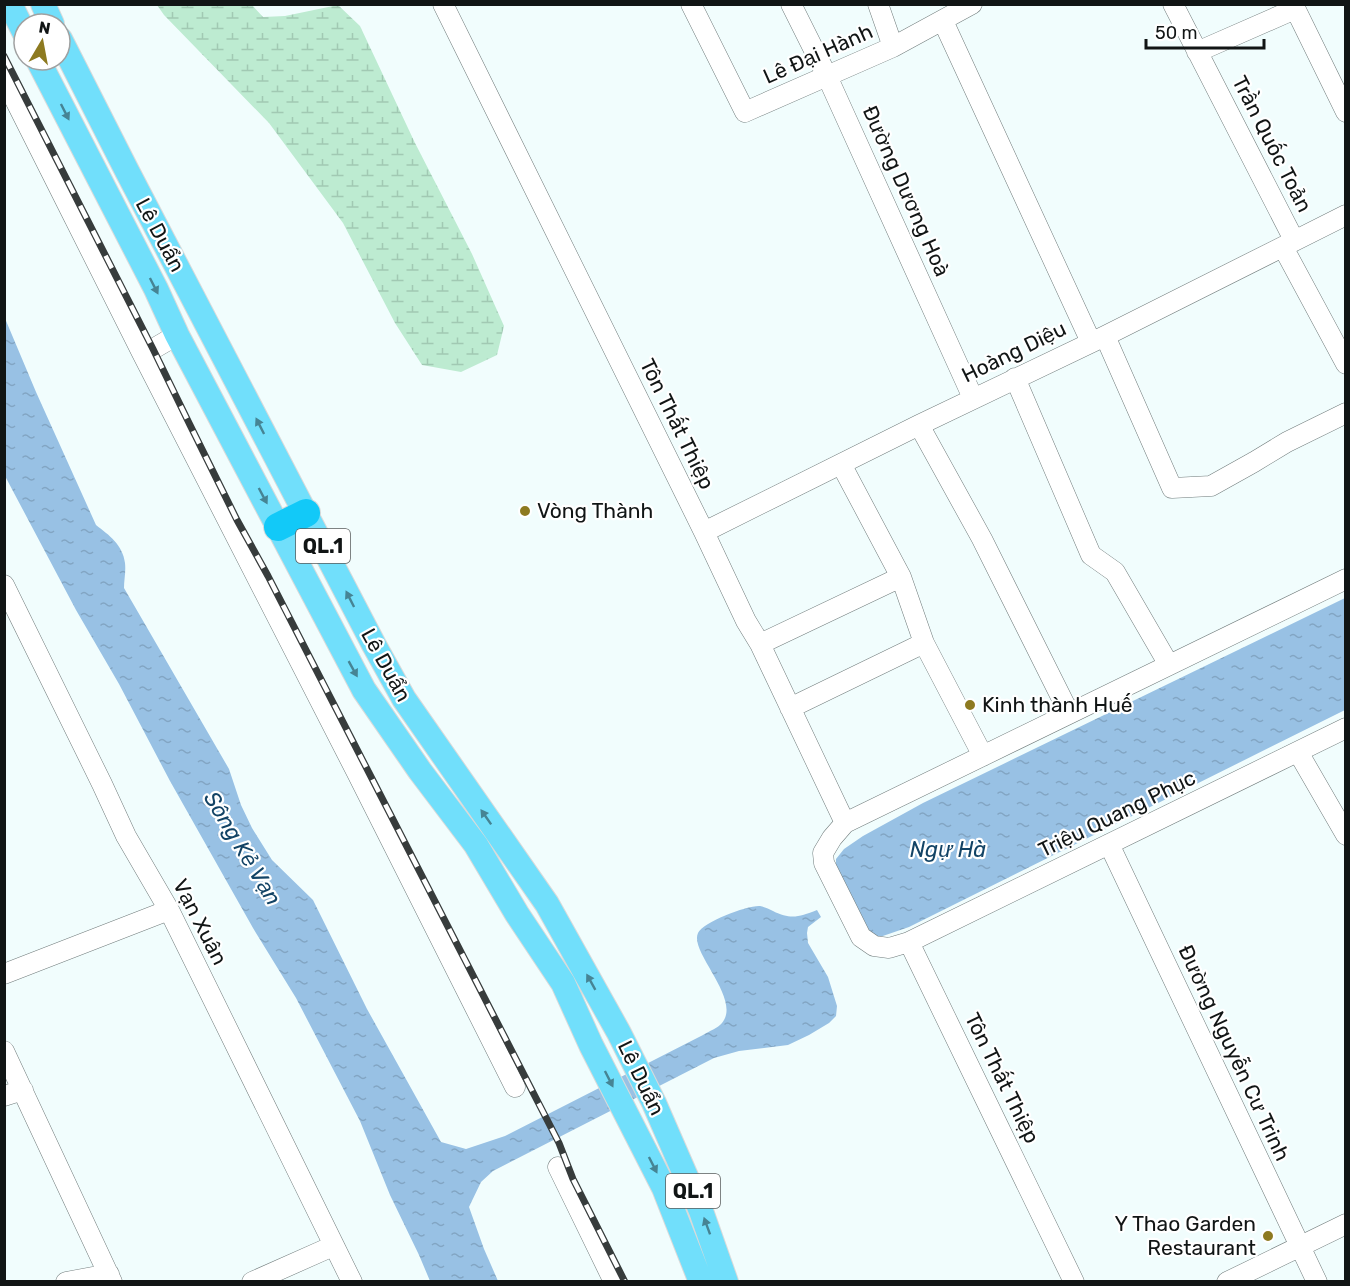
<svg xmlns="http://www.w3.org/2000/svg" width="1350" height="1286" font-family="Rubik,sans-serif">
  <defs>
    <pattern id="wetland-marsh" width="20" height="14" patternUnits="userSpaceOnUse" patternTransform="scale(1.5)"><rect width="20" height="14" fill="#bdebd1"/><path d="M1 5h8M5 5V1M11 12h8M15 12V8" fill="none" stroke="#a1c9b3"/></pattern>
    <pattern id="water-ripples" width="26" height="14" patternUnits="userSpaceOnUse" patternTransform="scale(1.5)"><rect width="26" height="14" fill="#98c1e4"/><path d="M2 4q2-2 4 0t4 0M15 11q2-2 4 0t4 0" fill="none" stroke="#82a5c3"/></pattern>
  </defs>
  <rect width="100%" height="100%" fill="#f1fdfd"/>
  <path fill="url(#wetland-marsh)" d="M 157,5 L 252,5 L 263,17 L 285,16 L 338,5 L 360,26 L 415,143 L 472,254 L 504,326 L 497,355 L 461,372 L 422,365 L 395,323 L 343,223 L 269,123 L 164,15 Z"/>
  <path fill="url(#water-ripples)" d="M 4,316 L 36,392 L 96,525 C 109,535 123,545 125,563 C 126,572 124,580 124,588 L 229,769 L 241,805 L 252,828 L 272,860 L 313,900 L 367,1009 L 441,1142 L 466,1149 L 505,1136 L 703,1035 C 709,1031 718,1028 722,1023 C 742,999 689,952 698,933 C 703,922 748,905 760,906 C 765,907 769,909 773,911 C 791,920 799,917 817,910 L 821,917 L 808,927 L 807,933 L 808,943 L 828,977 L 837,1006 L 836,1016 L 829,1023 L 809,1035 L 788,1045 L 739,1051 L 714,1058 L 493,1171 L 481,1182 L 469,1207 L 484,1249 L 498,1281 L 430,1281 L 419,1255 L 390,1195 L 360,1121 L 296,998 L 253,928 L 170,781 L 119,684 L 76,610 L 5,476 Z
    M 1345,598 L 1345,710 L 909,927 L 877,938 L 866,932 L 836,870 L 836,859 L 844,849 L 863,836 L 923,803 Z"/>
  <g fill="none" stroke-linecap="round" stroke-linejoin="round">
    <g stroke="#717c7c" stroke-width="21">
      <path id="minor" d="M 443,4 L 704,532 L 746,621 L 760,644 L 845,823 L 832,838 L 823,853 L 824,863 L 861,937 L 874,946 L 889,948 L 909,942 L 1074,1282
        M 691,4 L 745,112 L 893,47 L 972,4
        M 791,4 L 827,76 L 973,398
        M 878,4 L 893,47
        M 1173,4 L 1294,240
        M 1293,4 L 1346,112
        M 943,21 L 1091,342
        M 1197,52 L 1295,9
        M 4,78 L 142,353 L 357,773 L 515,1087
        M 1283,247 L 1346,364
        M 1105,336 L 1172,488 L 1211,486 L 1254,462 L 1287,442 L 1346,413
        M 142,353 L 153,349 L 177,335
        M 1015,378 L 1091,555 L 1115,572 L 1169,665
        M 919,425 L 982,539 L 1069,713
        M 841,464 L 901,577 L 924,643 L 983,756
        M 704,532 L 919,425 L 1105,336 L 1346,215
        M 4,585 L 102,784 L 126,836 L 169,910 L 352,1282
        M 760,644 L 901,577
        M 790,708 L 924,643
        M 1298,752 L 1346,835
        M 845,823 L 1346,579
        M 1109,844 L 1317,1282
        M 909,942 L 1346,728
        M 4,974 L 169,910
        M 4,1051 L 112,1282
        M 4,1096 L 23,1090
        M 558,1167 L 614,1282
        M 66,1282 L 109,1274
        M 252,1282 L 333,1246
        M 1227,1282 L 1346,1224"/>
    </g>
    <g stroke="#d9dada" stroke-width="26">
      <path id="major" d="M 10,4 L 24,32
        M 43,4 L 52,24
        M 60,39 L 127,171 L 374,645 L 404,699 L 547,904 L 619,1033 L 654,1103 L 701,1211 L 726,1282
        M 38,60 L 156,289 L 177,335 L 364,690 L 420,771 L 476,845 L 517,914 L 563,983 L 591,1045 L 664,1188 L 701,1282"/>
    </g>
    <g stroke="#d9dada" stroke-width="30">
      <path id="highway" d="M 278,527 L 306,513"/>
    </g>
    <use href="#minor" stroke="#fff" stroke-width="20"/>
    <use href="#major" stroke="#71dffb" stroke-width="24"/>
    <use href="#highway" stroke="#12c9f8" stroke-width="28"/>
    <g stroke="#373c3c" stroke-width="7">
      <path id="rail" d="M 4,56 L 153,349 L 190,425 L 237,520 L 268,576 L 559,1143 L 573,1179 L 625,1282"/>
    </g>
    <use href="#rail" stroke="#fff" stroke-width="4.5" stroke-dasharray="14" stroke-linecap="butt"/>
  </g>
  <defs><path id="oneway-solid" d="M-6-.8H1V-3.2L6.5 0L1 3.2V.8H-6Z" transform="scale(1.5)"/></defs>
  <g fill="#468494">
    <use href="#oneway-solid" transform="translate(65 112) rotate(63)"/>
    <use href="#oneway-solid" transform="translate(154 286) rotate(63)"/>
    <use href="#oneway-solid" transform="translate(260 426) rotate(-117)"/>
    <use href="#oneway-solid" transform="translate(263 496) rotate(62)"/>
    <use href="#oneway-solid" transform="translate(350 599) rotate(-117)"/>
    <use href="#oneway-solid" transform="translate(353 669) rotate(61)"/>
    <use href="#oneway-solid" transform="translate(486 817) rotate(-125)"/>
    <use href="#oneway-solid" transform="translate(591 982) rotate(-119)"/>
    <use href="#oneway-solid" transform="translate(609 1079) rotate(63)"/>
    <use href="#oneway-solid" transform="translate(653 1165) rotate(63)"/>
    <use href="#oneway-solid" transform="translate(707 1226) rotate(-110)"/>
  </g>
  <g fill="#8d7a20" stroke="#fff" stroke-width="2">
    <circle cx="525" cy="511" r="6"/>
    <circle cx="970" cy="705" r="6"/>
    <circle cx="1268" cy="1236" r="6"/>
  </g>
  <g text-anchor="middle" stroke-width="4.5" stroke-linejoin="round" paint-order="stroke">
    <g fill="#fff" stroke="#585b5b" stroke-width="1.5">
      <rect x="296" y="529" width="54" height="34" rx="4.5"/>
      <rect x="666" y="1174" width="54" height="34" rx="4.5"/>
    </g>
    <g font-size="20" font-weight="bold" fill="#111515">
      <text x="323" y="553">QL.1</text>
      <text x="693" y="1198">QL.1</text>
    </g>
    <g font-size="21" fill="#111515" stroke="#fff">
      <text transform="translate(818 54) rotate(-24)" y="7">Lê Đại Hành</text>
      <text transform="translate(1272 144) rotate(63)" y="7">Trần Quốc Toản</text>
      <text transform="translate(906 191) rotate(66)" y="7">Đường Dương Hoà</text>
      <text transform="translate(160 235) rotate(62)" y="7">Lê Duẩn</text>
      <text transform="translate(1014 352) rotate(-26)" y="7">Hoàng Diệu</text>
      <text transform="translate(677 424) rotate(64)" y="7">Tôn Thất Thiệp</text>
      <text transform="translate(386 665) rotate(61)" y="7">Lê Duẩn</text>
      <text transform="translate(1117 814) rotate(-26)" y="7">Triệu Quang Phục</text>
      <text transform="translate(200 922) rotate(63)" y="7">Vạn Xuân</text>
      <text transform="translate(1234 1053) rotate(65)" y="7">Đường Nguyễn Cư Trinh</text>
      <text transform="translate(641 1078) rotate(64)" y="7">Lê Duẩn</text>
      <text transform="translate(1002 1078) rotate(64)" y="7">Tôn Thất Thiệp</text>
    </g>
    <g font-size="21" fill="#111515" stroke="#fff" text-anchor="start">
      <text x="537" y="518">Vòng Thành</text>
      <text x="982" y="712">Kinh thành Huế</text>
      <text x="1256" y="1231" text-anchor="end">Y Thao Garden<tspan x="1256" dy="24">Restaurant</tspan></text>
    </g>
    <g font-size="22" font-style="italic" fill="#124365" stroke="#fff">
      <text transform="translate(243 848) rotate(59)" y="8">Sông Kẻ Vạn</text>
      <text x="948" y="857">Ngự Hà</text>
    </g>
  </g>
  <rect width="1350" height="1286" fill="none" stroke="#111515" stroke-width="12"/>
  <g transform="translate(42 42) rotate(10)"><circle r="28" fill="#ffffff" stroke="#a0a1a1" stroke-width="1.5"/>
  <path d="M0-4.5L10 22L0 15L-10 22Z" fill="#8d7a20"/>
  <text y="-9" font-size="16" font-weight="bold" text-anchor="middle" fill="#111515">N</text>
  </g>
  <path d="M1146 39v9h118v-9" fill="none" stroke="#111515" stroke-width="3"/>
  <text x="1155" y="39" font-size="18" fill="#111515" stroke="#ffffff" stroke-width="4.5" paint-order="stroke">50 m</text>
</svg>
